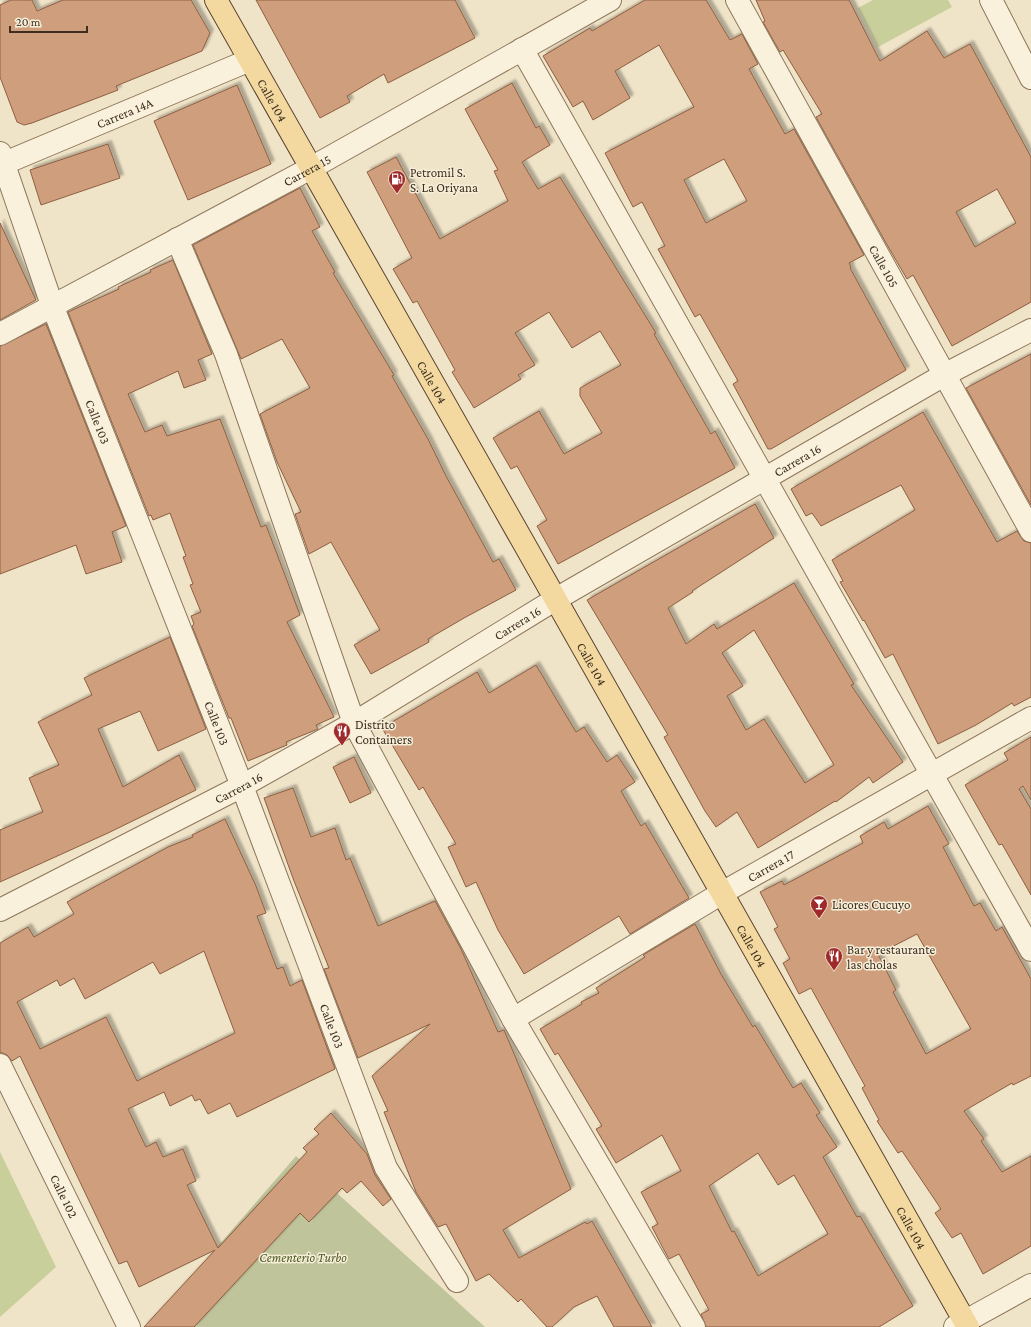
<svg xmlns="http://www.w3.org/2000/svg" width="1031" height="1327" font-family="'Crimson Pro',serif">
  <defs>
    <filter id="shadow"><feDropShadow dx="3.5" dy="-3.5" stdDeviation="1" flood-color="#0004"/></filter>
  </defs>
  <rect width="100%" height="100%" fill="#f0e4c8"/>
  <path fill="#c9cf9b" d="M 873,0 L 948,0 L 952,7 L 878,47 L 858,8 Z
    M 0,1152 L 56,1267 L 0,1317 Z"/>
  <path fill="#bfc49a" d="M 296,1156 L 485,1327 L 148,1327 Z"/>
  <path fill="#cf9f7d" stroke="#8d5f41" fill-rule="evenodd" filter="url(#shadow)" d="M 11,0 L 32,0 L 37,11 L 63,0 L 191,0 L 210,33 L 202,51 L 116,86 L 118,90 L 32,123 L 24,125 L 17,122 L 0,77 L 0,5 Z
    M 256,0 L 455,0 L 475,38 L 388,83 L 384,74 L 347,96 L 350,102 L 320,118 Z
    M 645,0 L 706,0 L 730,40 L 742,34 L 758,64 L 749,69 L 785,134 L 794,129 L 864,255 L 849,263 L 851,267 L 850,268 L 906,370 L 771,449 L 768,449 L 733,384 L 738,381 L 700,314 L 695,317 L 658,249 L 665,246 L 642,202 L 633,207 L 605,153 L 694,107 L 659,45 L 615,71 L 630,98 L 593,120 L 583,101 L 573,107 L 543,56 L 590,28 L 592,31 ZM 724,159 L 747,201 L 706,223 L 684,180 Z
    M 756,0 L 849,0 L 880,61 L 927,31 L 944,58 L 970,44 L 1031,157 L 1031,302 L 952,346 L 913,275 L 907,279 L 886,243 L 816,117 L 822,114 L 783,50 L 780,52 L 763,22 L 765,21 ZM 997,189 L 1016,223 L 975,247 L 956,212 Z
    M 512,83 L 536,128 L 539,126 L 550,145 L 522,162 L 538,189 L 560,177 L 656,333 L 654,334 L 711,434 L 715,431 L 735,468 L 558,564 L 537,526 L 547,520 L 517,466 L 511,469 L 493,438 L 539,411 L 564,454 L 602,433 L 580,396 L 580,388 L 621,365 L 600,331 L 572,348 L 549,312 L 515,333 L 535,365 L 518,375 L 521,379 L 474,408 L 452,372 L 455,370 L 417,301 L 413,303 L 393,269 L 412,258 L 367,172 L 396,157 L 440,239 L 508,201 L 494,171 L 498,170 L 465,109 Z
    M 237,85 L 271,164 L 188,200 L 154,121 Z
    M 108,144 L 120,178 L 41,205 L 30,170 Z
    M 300,188 L 320,227 L 312,231 L 335,272 L 333,273 L 394,375 L 392,376 L 428,439 L 446,476 L 493,562 L 499,559 L 516,590 L 464,618 L 428,639 L 429,642 L 371,674 L 354,645 L 380,630 L 331,542 L 309,554 L 295,514 L 301,512 L 277,462 L 260,414 L 310,388 L 282,339 L 241,359 L 193,245 Z
    M 0,223 L 36,300 L 0,320 Z
    M 173,260 L 212,354 L 198,360 L 206,380 L 184,388 L 178,371 L 128,394 L 145,432 L 162,425 L 167,436 L 220,419 L 261,527 L 266,525 L 300,615 L 287,622 L 334,717 L 316,725 L 318,729 L 286,742 L 287,745 L 248,761 L 231,718 L 229,718 L 192,626 L 194,624 L 191,616 L 201,612 L 190,585 L 193,584 L 183,557 L 186,556 L 170,513 L 153,520 L 151,515 L 149,516 L 68,312 L 119,289 L 118,287 L 151,272 L 150,270 Z
    M 46,324 L 126,526 L 112,532 L 122,562 L 86,574 L 76,545 L 0,574 L 0,346 Z
    M 1031,354 L 1031,505 L 966,388 Z
    M 923,412 L 997,542 L 1017,531 L 1024,541 L 1031,543 L 1031,697 L 1014,706 L 1012,703 L 976,725 L 938,744 L 893,654 L 885,658 L 864,620 L 863,621 L 840,582 L 843,581 L 832,560 L 915,510 L 901,485 L 821,526 L 812,513 L 806,516 L 791,489 Z
    M 755,504 L 774,538 L 692,591 L 693,592 L 668,608 L 686,644 L 714,624 L 717,629 L 794,583 L 854,684 L 851,685 L 903,762 L 873,783 L 869,777 L 836,802 L 835,801 L 758,848 L 737,812 L 716,827 L 705,811 L 664,737 L 668,735 L 587,600 ZM 754,630 L 834,765 L 805,783 L 764,719 L 746,730 L 727,696 L 743,686 L 722,653 Z
    M 170,637 L 206,729 L 158,751 L 140,711 L 98,729 L 123,787 L 179,755 L 196,790 L 108,833 L 0,882 L 0,830 L 43,812 L 29,778 L 59,765 L 38,722 L 92,695 L 84,678 Z
    M 536,665 L 576,732 L 584,727 L 607,762 L 617,755 L 635,782 L 621,791 L 641,826 L 645,823 L 689,898 L 630,934 L 619,916 L 524,974 L 498,930 L 476,882 L 466,887 L 448,847 L 456,844 L 423,787 L 419,790 L 382,728 L 477,672 L 489,693 Z
    M 1031,737 L 1031,800 L 1023,786 L 1019,789 L 1031,809 L 1031,895 L 1002,844 L 999,845 L 965,785 L 1008,760 L 1004,753 Z
    M 354,757 L 371,793 L 350,803 L 333,767 Z
    M 293,788 L 311,837 L 335,828 L 346,860 L 350,858 L 378,926 L 435,901 L 461,949 L 498,1032 L 504,1030 L 571,1189 L 503,1230 L 519,1258 L 585,1222 L 587,1224 L 592,1221 L 652,1327 L 614,1327 L 597,1296 L 574,1307 L 552,1327 L 547,1327 L 521,1299 L 518,1302 L 489,1274 L 476,1281 L 446,1224 L 438,1227 L 416,1192 L 384,1112 L 388,1111 L 372,1076 L 430,1024 L 358,1058 L 324,969 L 329,968 L 294,881 L 264,798 Z
    M 928,806 L 949,844 L 943,847 L 974,906 L 980,903 L 996,931 L 1002,927 L 1031,979 L 1031,1076 L 1013,1085 L 1012,1083 L 964,1111 L 984,1139 L 981,1141 L 1002,1172 L 1031,1156 L 1031,1246 L 983,1274 L 961,1233 L 952,1238 L 935,1213 L 941,1209 L 902,1151 L 898,1153 L 877,1121 L 879,1120 L 862,1088 L 865,1086 L 811,988 L 799,994 L 783,963 L 790,959 L 774,929 L 778,927 L 760,892 L 782,881 L 784,885 L 863,843 L 860,836 L 884,822 L 888,829 ZM 917,934 L 971,1029 L 926,1054 L 893,992 L 896,990 L 878,954 Z
    M 225,819 L 256,886 L 266,913 L 257,916 L 277,969 L 283,967 L 290,986 L 302,980 L 335,1069 L 237,1117 L 230,1103 L 208,1114 L 200,1099 L 195,1101 L 192,1095 L 170,1106 L 164,1092 L 128,1109 L 146,1147 L 156,1142 L 163,1157 L 183,1149 L 196,1181 L 187,1185 L 218,1248 L 307,1152 L 303,1148 L 319,1134 L 314,1129 L 331,1113 L 367,1154 L 375,1175 L 391,1199 L 383,1206 L 361,1181 L 347,1193 L 342,1188 L 309,1222 L 300,1213 L 194,1327 L 144,1327 L 215,1250 L 139,1287 L 127,1261 L 119,1264 L 20,1056 L 12,1061 L 7,1055 L 0,1052 L 0,943 L 28,927 L 34,937 L 74,914 L 67,902 L 168,847 L 193,837 L 192,835 ZM 204,951 L 235,1033 L 137,1081 L 106,1017 L 40,1049 L 17,1002 L 57,980 L 60,986 L 74,978 L 85,999 L 153,962 L 160,974 Z
    M 695,924 L 721,974 L 753,1027 L 755,1025 L 793,1088 L 801,1083 L 820,1113 L 816,1115 L 837,1147 L 823,1157 L 857,1217 L 860,1216 L 913,1306 L 879,1327 L 706,1327 L 701,1314 L 709,1310 L 679,1254 L 669,1259 L 664,1250 L 652,1227 L 658,1224 L 641,1192 L 681,1171 L 662,1135 L 616,1163 L 596,1129 L 602,1126 L 558,1053 L 555,1055 L 540,1029 L 582,1004 L 581,1002 L 599,993 L 596,988 L 639,961 L 645,957 L 643,955 ZM 758,1153 L 778,1185 L 794,1175 L 828,1234 L 758,1276 L 734,1231 L 732,1232 L 709,1186 Z"/>
  <g fill="none" stroke-linecap="round" stroke-linejoin="round">
    <g stroke="#8d765c" stroke-width="24">
      <g id="street">
        <path id="s1" d="M 737,0 L 1031,531"/>
        <path d="M 991,0 L 1031,78"/>
        <path d="M 522,49 L 1031,950"/>
        <path id="s2" d="M 0,153 L 52,305 L 242,786 L 386,1168 L 457,1281"/>
        <path id="s3" d="M 0,165 L 250,60"/>
        <path d="M 177,239 L 226,354 L 354,723 L 513,1019 L 694,1327"/>
        <path id="s4" d="M 0,334 L 311,168 L 610,0"/>
        <path id="s5" d="M 0,910 L 242,786 L 354,723 L 556,599 L 764,479 L 944,375 L 1031,330"/>
        <path id="s6" d="M 513,1019 L 722,893 L 1031,718"/>
        <path id="s7" d="M 0,1065 L 129,1327"/>
        <path d="M 955,1327 L 1031,1285"/>
      </g>
    </g>
    <g stroke="#5b4430" stroke-width="24">
      <g id="primary">
        <path id="s8" d="M 216,0 L 968,1327"/>
      </g>
    </g>
    <use href="#street" stroke="#faf1dc" stroke-width="22"/>
    <use href="#primary" stroke="#f3d9a0" stroke-width="22"/>
  </g>
  <defs>
    <g id="fuel-pin" transform="scale(0.9)"><path d="M0 17L-7.5 6A9.5 9.5 0 1 1 7.5 6Z" fill="#9e2a2b" stroke="#f7eed8"/><path d="M-5.5-6h7V0h2V4h1.3V-2.5L3-4.5l.8-.8L6-3V5H2.5V1h-1V6h-7ZM-4.2-4.7v3.2H.2V-4.7Z" fill="#fff"/></g>
    <g id="restaurant-pin" transform="scale(0.9)"><path d="M0 17L-7.5 6A9.5 9.5 0 1 1 7.5 6Z" fill="#9e2a2b" stroke="#f7eed8"/><path d="M-5-6h1v4h1v-4h1v4h1v-4h1v5L-1.5 .5V6h-2V.5L-5-1ZM5-6V6H3V1.5H1.5Q1.5-4 5-6Z" fill="#fff"/></g>
    <g id="bar-pin" transform="scale(0.9)"><path d="M0 17L-7.5 6A9.5 9.5 0 1 1 7.5 6Z" fill="#9e2a2b" stroke="#f7eed8"/><path d="M-6-5H6L.8 .8V4.5H3.5V6h-7V4.5H-.8V.8Z" fill="#fff"/></g>
  </defs>
  <g fill-rule="evenodd">
    <use href="#fuel-pin" x="397" y="179"/>
    <use href="#restaurant-pin" x="342" y="731"/>
    <use href="#bar-pin" x="819" y="904"/>
    <use href="#restaurant-pin" x="834" y="956"/>
  </g>
  <g text-anchor="middle" stroke-width="3" stroke-linejoin="round" paint-order="stroke">
    <g font-size="13" fill="#3d2e20" stroke="#f7eed8">
      <text dy="5" stroke="none"><textPath href="#s8" startOffset="115">Calle 104</textPath></text>
      <text dy="5" stroke="none"><textPath href="#s3" startOffset="135">Carrera 14A</textPath></text>
      <text dy="5" stroke="none"><textPath href="#s4" startOffset="348">Carrera 15</textPath></text>
      <text dy="5" stroke="none"><textPath href="#s1" startOffset="304">Calle 105</textPath></text>
      <text dy="5" stroke="none"><textPath href="#s8" startOffset="439">Calle 104</textPath></text>
      <text dy="5" stroke="none"><textPath href="#s2" startOffset="286">Calle 103</textPath></text>
      <text dy="5" stroke="none"><textPath href="#s5" startOffset="916">Carrera 16</textPath></text>
      <text dy="5" stroke="none"><textPath href="#s5" startOffset="592">Carrera 16</textPath></text>
      <text dy="5" stroke="none"><textPath href="#s8" startOffset="763">Calle 104</textPath></text>
      <text dy="5" stroke="none"><textPath href="#s2" startOffset="610">Calle 103</textPath></text>
      <text dy="5" stroke="none"><textPath href="#s5" startOffset="268">Carrera 16</textPath></text>
      <text dy="5" stroke="none"><textPath href="#s6" startOffset="300">Carrera 17</textPath></text>
      <text dy="5" stroke="none"><textPath href="#s8" startOffset="1087">Calle 104</textPath></text>
      <text dy="5" stroke="none"><textPath href="#s2" startOffset="934">Calle 103</textPath></text>
      <text dy="5" stroke="none"><textPath href="#s7" startOffset="146">Calle 102</textPath></text>
      <text dy="5" stroke="none"><textPath href="#s8" startOffset="1411">Calle 104</textPath></text>
    </g>
    <g font-size="13" fill="#3d2e20" stroke="#f7eed8" text-anchor="start">
      <text x="410" y="177">Petromil S.<tspan x="410" dy="15">S. La Oriyana</tspan></text>
      <text x="355" y="729">Distrito<tspan x="355" dy="15">Containers</tspan></text>
      <text x="832" y="909">Licores Cucuyo</text>
      <text x="847" y="954">Bar y restaurante<tspan x="847" dy="15">las cholas</tspan></text>
    </g>
    <g font-size="13" font-style="italic" fill="#4d5a26" stroke="#f7eed8">
      <text x="303" y="1262">Cementerio Turbo</text>
    </g>
  </g>
  <path d="M10 26v6h77v-6" fill="none" stroke="#3d2e20" stroke-width="2"/>
  <text x="16" y="26" font-size="12" fill="#3d2e20" stroke="#f7eed8" stroke-width="3" paint-order="stroke">20 m</text>
</svg>
